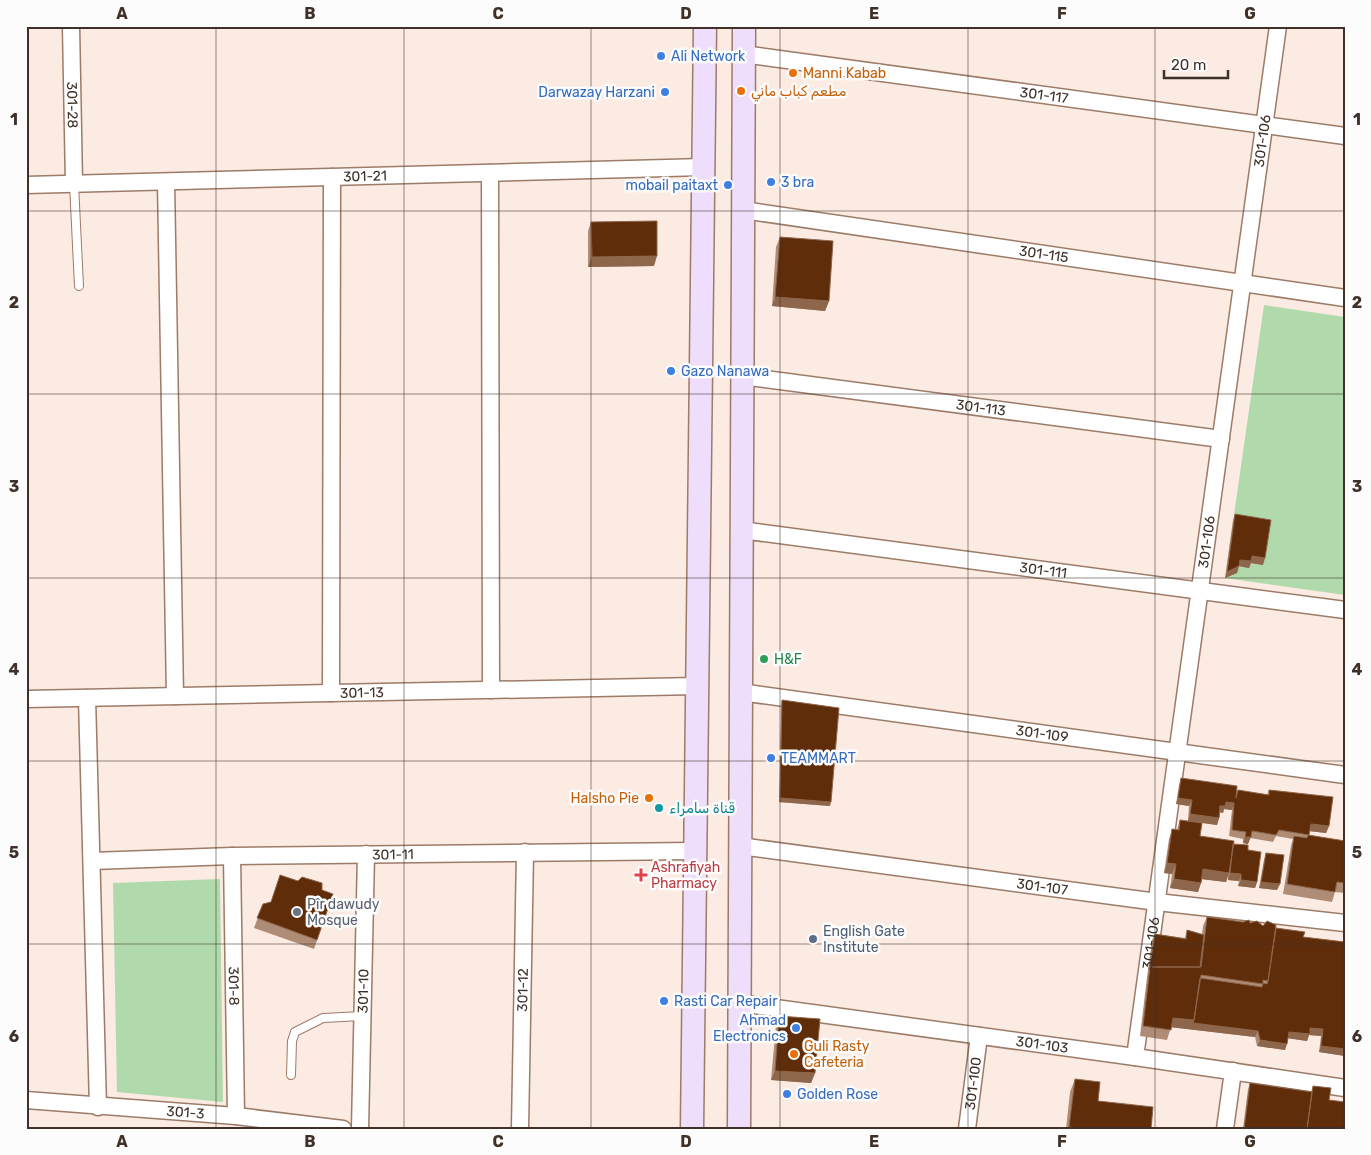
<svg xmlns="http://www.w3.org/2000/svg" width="1371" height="1155" font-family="Rubik,Cairo,sans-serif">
  <rect width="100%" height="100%" fill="#fbebe3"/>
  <path fill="#b0daac" d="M 1264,305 L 1345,317 L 1345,595 L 1225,578 Z
    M 220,879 L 223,1102 L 117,1092 L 113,883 Z"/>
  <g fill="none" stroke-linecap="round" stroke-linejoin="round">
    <g stroke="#9c7b68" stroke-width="10">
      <path id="lane" d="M 74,184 L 79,286
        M 291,1075 L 292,1041 L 295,1032 L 323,1018 L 362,1016"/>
    </g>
    <g stroke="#9c7b68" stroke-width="19">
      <g id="street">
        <path id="s1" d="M 71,26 L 74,184"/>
        <path id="s2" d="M 743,54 L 1345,136"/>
        <path d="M 490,173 L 491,690"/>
        <path d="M 166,182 L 175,696"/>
        <path id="s3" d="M 26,185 L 704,167"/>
        <path id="s4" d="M 743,210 L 1345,298"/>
        <path id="s5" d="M 742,376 L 1221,439"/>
        <path id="s6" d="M 741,530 L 1345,610"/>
        <path id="s7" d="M 740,692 L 1345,775"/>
        <path d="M 331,693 L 332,177"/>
        <path d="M 87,698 L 98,1107"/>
        <path id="s8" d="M 26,699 L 697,686"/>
        <path id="s9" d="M 740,846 L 1157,902 L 1345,923"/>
        <path id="s10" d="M 232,856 L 236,1116"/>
        <path id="s11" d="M 92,861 L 232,856 L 695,851"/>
        <path id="s12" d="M 739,1003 L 1135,1057 L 1345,1088"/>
        <path id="s13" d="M 1135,1057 L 1278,26"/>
        <path id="s14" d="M 26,1100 L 236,1116 L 343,1129"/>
        <path id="s15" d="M 360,1129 L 366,854"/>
        <path id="s16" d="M 520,1129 L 525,852"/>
        <path id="s17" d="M 967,1129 L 979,1036"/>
        <path d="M 1225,1129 L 1233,1071"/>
      </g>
    </g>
    <g stroke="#9c7b68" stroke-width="25">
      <path id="secondary" d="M 692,1129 L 705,26
        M 739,1129 L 744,26"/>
    </g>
    <use href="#lane" stroke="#fff" stroke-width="8"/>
    <use href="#street" stroke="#fff" stroke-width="16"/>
    <use href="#secondary" stroke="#eedefc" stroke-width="22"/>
  </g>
  <path fill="#ae8c76" d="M 591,222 L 654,266 L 588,267 L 588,231 Z
    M 780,237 L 829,301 L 825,311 L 772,306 L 776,247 Z
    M 1235,514 L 1263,565 L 1251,563 L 1249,568 L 1239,566 L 1237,573 L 1225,578 L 1233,520 Z
    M 782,700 L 830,806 L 779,802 L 781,704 Z
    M 1181,778 L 1236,795 L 1238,790 L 1267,795 L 1269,790 L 1329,826 L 1326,833 L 1310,831 L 1309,835 L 1345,841 L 1345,893 L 1335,892 L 1332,902 L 1283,894 L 1291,846 L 1293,839 L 1276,836 L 1273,842 L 1250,838 L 1248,844 L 1243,843 L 1243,839 L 1229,836 L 1232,810 L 1224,809 L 1223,813 L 1220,812 L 1219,818 L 1217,825 L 1188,821 L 1189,806 L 1176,804 L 1179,785 Z
    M 1180,820 L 1200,836 L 1233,844 L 1248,850 L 1257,882 L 1255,888 L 1238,886 L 1239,881 L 1228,880 L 1228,876 L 1226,882 L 1202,879 L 1198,892 L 1170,888 L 1172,874 L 1164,873 L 1169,839 L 1172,829 L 1177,830 Z
    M 1266,853 L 1277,890 L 1259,888 L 1264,860 Z
    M 322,890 L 333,894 L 314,949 L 254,928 L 263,904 Z
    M 1207,917 L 1276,928 L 1303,937 L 1345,942 L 1345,1056 L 1319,1052 L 1321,1036 L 1309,1035 L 1307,1041 L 1288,1038 L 1285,1050 L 1257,1046 L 1255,1037 L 1171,1027 L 1167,1040 L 1140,1036 L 1147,977 L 1152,940 L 1155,934 L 1185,938 L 1187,930 L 1202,934 L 1203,926 Z
    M 779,1016 L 815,1073 L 811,1083 L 771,1080 L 776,1025 Z
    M 1075,1079 L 1098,1101 L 1151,1129 L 1066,1129 L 1070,1092 Z
    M 1250,1083 L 1311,1092 L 1313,1086 L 1329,1100 L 1345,1129 L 1243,1129 L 1248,1089 Z"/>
  <path fill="#8e664b" d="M 657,256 L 654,266 L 588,267 L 592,257 Z
    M 775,297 L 829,301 L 825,311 L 772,306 Z
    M 1252,556 L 1265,558 L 1263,565 L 1251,563 L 1249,568 L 1238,566 L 1240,560 Z
    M 1239,566 L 1237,573 L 1225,578 L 1227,572 Z
    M 780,798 L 831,802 L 830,806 L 779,802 Z
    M 1178,798 L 1192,800 L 1189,806 L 1176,804 Z
    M 1226,802 L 1234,803 L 1232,810 L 1224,809 L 1223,813 L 1218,812 L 1220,806 Z
    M 1190,814 L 1219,818 L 1217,825 L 1188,821 Z
    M 1311,824 L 1329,826 L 1326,833 L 1308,831 Z
    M 1245,837 L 1251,837 L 1248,844 L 1243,843 Z
    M 1167,863 L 1176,864 L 1172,874 L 1164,873 Z
    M 1203,869 L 1229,873 L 1226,882 L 1200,879 Z
    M 1230,873 L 1241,874 L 1239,881 L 1228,880 Z
    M 1174,879 L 1201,883 L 1198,892 L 1170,888 Z
    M 1241,880 L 1257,882 L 1255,888 L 1238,886 Z
    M 1261,882 L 1280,884 L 1277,890 L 1259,888 Z
    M 1173,1018 L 1194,1020 L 1258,1031 L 1255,1037 L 1169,1027 Z
    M 1310,1028 L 1323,1029 L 1321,1036 L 1309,1035 L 1307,1041 L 1286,1038 L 1289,1032 Z
    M 1260,1040 L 1287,1044 L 1285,1050 L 1257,1046 Z
    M 1321,1046 L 1345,1049 L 1345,1056 L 1319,1052 Z
    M 775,1071 L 815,1073 L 811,1083 L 771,1080 Z
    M 1069,1127 L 1088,1129 L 1068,1129 Z"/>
  <path fill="#602d0a" stroke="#8e664b" d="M 657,221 L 657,256 L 592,257 L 591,222 Z
    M 780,237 L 833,241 L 829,301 L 775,297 Z
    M 1235,514 L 1271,520 L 1265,558 L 1252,556 L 1251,561 L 1240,560 L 1239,566 L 1227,572 Z
    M 782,700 L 839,708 L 831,802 L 780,798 Z
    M 1181,778 L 1237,786 L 1236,798 L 1238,790 L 1269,795 L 1269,790 L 1333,797 L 1329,826 L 1311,824 L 1309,835 L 1279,830 L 1276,835 L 1252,831 L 1251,837 L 1245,837 L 1246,832 L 1232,830 L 1234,803 L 1226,802 L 1225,806 L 1220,806 L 1219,818 L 1190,814 L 1192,800 L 1178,798 Z
    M 1180,820 L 1202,823 L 1200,836 L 1234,841 L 1229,873 L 1203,869 L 1201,883 L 1174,879 L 1176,864 L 1167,863 L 1172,829 L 1179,830 Z
    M 1308,835 L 1345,841 L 1345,883 L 1337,882 L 1335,892 L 1287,884 L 1294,836 L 1307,838 Z
    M 1233,844 L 1248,845 L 1248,850 L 1261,852 L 1257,882 L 1241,880 L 1241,874 L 1230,873 Z
    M 1266,853 L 1284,855 L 1280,884 L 1261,882 Z
    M 280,875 L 298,881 L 302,877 L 322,883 L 322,890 L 333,894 L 317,940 L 257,918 L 263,904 L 271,902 Z
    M 1207,917 L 1243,922 L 1249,920 L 1250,923 L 1257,921 L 1263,926 L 1267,921 L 1276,925 L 1268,981 L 1263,980 L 1263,984 L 1201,975 L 1194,1020 L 1173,1018 L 1171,1030 L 1143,1026 L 1150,967 L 1201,967 Z
    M 1276,928 L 1305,932 L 1303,937 L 1345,942 L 1345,1049 L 1321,1046 L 1323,1029 L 1310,1028 L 1310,1034 L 1289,1032 L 1287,1044 L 1260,1040 L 1258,1031 L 1193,1023 L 1194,1020 L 1200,978 L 1262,987 L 1263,983 L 1267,984 L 1268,981 Z
    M 1187,930 L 1204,935 L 1200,967 L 1150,967 L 1149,970 L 1155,934 L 1186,939 Z
    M 779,1016 L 820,1019 L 815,1073 L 775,1071 Z
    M 1075,1079 L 1100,1082 L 1098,1101 L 1153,1107 L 1151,1129 L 1088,1129 L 1069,1127 Z
    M 1250,1083 L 1312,1092 L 1307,1129 L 1253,1129 L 1245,1128 L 1244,1129 Z
    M 1313,1086 L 1331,1088 L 1329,1100 L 1345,1102 L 1345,1129 L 1307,1129 Z"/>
  <path fill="none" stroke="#3f3129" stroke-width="1" stroke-opacity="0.55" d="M 216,26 L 216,1129M 404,26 L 404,1129M 591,26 L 591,1129M 780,26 L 780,1129M 968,26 L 968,1129M 1155,26 L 1155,1129M 26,211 L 1345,211M 26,394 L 1345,394M 26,578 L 1345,578M 26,761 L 1345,761M 26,944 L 1345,944"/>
  <g fill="#3f7fe0" stroke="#fcfcfc" stroke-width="2">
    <circle cx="661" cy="56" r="5"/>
    <circle cx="665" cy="92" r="5"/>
    <circle cx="771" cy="182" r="5"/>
    <circle cx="728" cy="185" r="5"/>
    <circle cx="671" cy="371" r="5"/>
    <circle cx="771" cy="758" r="5"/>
    <circle cx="664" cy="1001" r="5"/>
    <circle cx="796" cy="1028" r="5"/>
    <circle cx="787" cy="1094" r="5"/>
  </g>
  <g fill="#e8710a" stroke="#fcfcfc" stroke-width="2">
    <circle cx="793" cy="73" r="5"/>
    <circle cx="741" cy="91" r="5"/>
    <circle cx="649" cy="798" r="5"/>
    <circle cx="794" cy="1054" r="5"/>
  </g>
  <circle fill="#2e9e5b" stroke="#fcfcfc" stroke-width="2" cx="764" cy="659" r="5"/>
  <circle fill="#0f9aa8" stroke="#fcfcfc" stroke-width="2" cx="659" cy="808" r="5"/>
  <path fill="#e0444e" stroke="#fcfcfc" stroke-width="2" d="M638.5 867.5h5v5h5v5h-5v5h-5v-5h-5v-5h5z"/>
  <circle fill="#6b7280" stroke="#fcfcfc" stroke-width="2" cx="297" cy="912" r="5"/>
  <circle fill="#5c6f8a" stroke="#fcfcfc" stroke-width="2" cx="813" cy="939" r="5"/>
  <g text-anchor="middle" stroke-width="5" stroke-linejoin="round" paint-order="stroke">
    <g font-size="14" fill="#366cbe" stroke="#fcfcfc" text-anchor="start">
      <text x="671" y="61">Ali Network</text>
      <text x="655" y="97" text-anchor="end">Darwazay Harzani</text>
      <text x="781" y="187">3 bra</text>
      <text x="718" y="190" text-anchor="end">mobail paitaxt</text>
      <text x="681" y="376">Gazo Nanawa</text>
      <text x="781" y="763">TEAMMART</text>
      <text x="674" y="1006">Rasti Car Repair</text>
      <text x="786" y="1025" text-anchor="end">Ahmad<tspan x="786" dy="16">Electronics</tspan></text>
      <text x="797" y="1099">Golden Rose</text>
    </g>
    <g font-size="14" fill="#c56008" stroke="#fcfcfc" text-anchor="start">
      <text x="803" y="78">Manni Kabab</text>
      <text x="751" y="96">مطعم كباب ماني</text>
      <text x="639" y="803" text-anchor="end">Halsho Pie</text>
      <text x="804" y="1051">Guli Rasty<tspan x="804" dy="16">Cafeteria</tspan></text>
    </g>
    <g font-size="14" fill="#3f3129" stroke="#fcfcfc">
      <text dy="5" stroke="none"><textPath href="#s2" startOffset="304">301-117</textPath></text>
      <text dy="5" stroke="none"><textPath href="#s1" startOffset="79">301-28</textPath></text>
      <text dy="5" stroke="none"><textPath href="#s13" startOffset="925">301-106</textPath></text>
      <text dy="5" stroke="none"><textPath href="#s3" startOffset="339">301-21</textPath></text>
      <text dy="5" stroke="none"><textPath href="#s4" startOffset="304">301-115</textPath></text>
      <text dy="5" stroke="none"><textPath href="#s5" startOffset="241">301-113</textPath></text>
      <text dy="5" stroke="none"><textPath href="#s13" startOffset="520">301-106</textPath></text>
      <text dy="5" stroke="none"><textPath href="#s6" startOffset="305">301-111</textPath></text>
      <text dy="5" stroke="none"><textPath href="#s8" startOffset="336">301-13</textPath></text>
      <text dy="5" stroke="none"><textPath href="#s7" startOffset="305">301-109</textPath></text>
      <text dy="5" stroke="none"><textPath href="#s11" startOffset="301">301-11</textPath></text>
      <text dy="5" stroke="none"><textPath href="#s9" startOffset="305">301-107</textPath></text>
      <text dy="5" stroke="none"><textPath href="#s13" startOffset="115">301-106</textPath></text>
      <text dy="5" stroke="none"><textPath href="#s10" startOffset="130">301-8</textPath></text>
      <text dy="5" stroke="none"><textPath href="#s15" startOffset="138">301-10</textPath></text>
      <text dy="5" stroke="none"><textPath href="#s16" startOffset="139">301-12</textPath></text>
      <text dy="5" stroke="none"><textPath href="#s12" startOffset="306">301-103</textPath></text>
      <text dy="5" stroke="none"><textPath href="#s17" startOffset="46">301-100</textPath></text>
      <text dy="5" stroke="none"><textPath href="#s14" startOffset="160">301-3</textPath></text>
    </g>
    <g font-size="14" fill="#27864d" stroke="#fcfcfc" text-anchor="start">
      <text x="774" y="664">H&amp;F</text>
    </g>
    <g font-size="14" fill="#0d838f" stroke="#fcfcfc" text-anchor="start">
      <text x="669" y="813">قناة سامراء</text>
    </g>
    <g font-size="14" fill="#be3a42" stroke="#fcfcfc" text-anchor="start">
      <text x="651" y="872">Ashrafiyah<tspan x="651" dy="16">Pharmacy</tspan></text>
    </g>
    <g font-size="14" fill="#5b616d" stroke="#fcfcfc" text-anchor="start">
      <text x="307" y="909">Pîr dawudy<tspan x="307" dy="16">Mosque</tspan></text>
    </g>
    <g font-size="14" fill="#4e5e75" stroke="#fcfcfc" text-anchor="start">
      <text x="823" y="936">English Gate<tspan x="823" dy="16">Institute</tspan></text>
    </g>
  </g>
  <rect width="1371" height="1155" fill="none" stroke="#fcfcfc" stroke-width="55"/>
  <path d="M1164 70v8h64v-8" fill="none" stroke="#3f3129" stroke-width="2.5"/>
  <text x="1171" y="70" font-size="15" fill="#3f3129" stroke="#fcfcfc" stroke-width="4" paint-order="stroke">20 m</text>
  <rect x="28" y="28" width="1316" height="1100" fill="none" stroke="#3f3129" stroke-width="2"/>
  <g font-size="16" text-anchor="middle" font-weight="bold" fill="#3f3129">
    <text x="122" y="19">A</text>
    <text x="310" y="19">B</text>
    <text x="498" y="19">C</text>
    <text x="686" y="19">D</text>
    <text x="874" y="19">E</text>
    <text x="1062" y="19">F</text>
    <text x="1250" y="19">G</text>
    <text x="14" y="125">1</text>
    <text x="1357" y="125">1</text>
    <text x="14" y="308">2</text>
    <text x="1357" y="308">2</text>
    <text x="14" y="492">3</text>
    <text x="1357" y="492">3</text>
    <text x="14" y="675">4</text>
    <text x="1357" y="675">4</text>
    <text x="14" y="858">5</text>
    <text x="1357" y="858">5</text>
    <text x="14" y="1042">6</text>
    <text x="1357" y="1042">6</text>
    <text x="122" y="1147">A</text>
    <text x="310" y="1147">B</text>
    <text x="498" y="1147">C</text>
    <text x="686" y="1147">D</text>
    <text x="874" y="1147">E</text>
    <text x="1062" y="1147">F</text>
    <text x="1250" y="1147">G</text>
  </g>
</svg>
